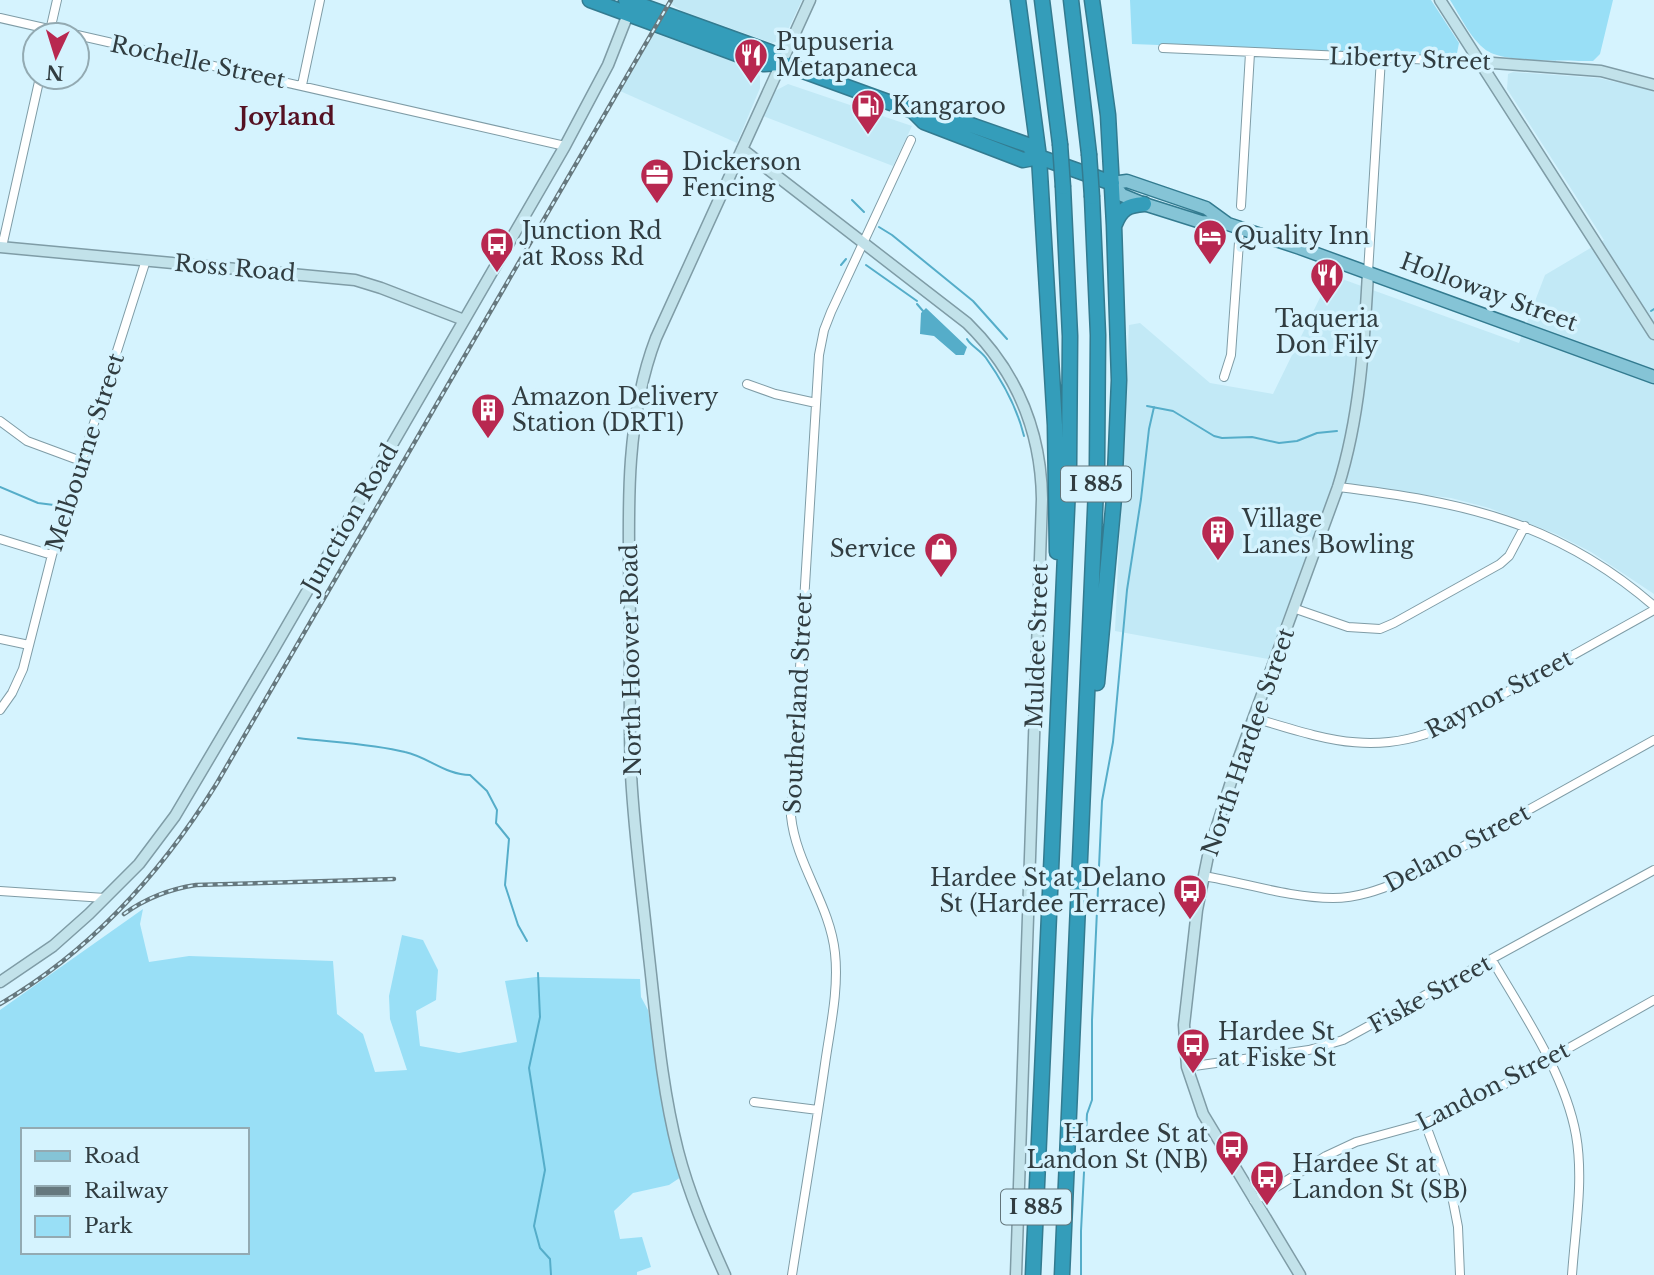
<svg xmlns="http://www.w3.org/2000/svg" width="1654" height="1275" font-family="'Libre Baskerville',serif">
  <rect width="100%" height="100%" fill="#d5f3fe"/>
  <path fill="#c2e9f6" d="M 673,0 L 802,0 L 786,34 L 781,40 L 772,43 L 682,11 L 671,4 Z
    M 654,33 L 751,68 L 760,76 L 760,88 L 737,143 L 620,91 Z
    M 1513,72 L 1598,78 L 1634,86 L 1654,92 L 1654,594 L 1591,552 L 1556,534 L 1489,508 L 1451,498 L 1333,484 L 1268,659 L 1115,631 L 1129,325 L 1140,323 L 1210,383 L 1273,394 L 1331,275 L 1519,343 L 1545,275 L 1604,240 L 1507,89 L 1508,74 Z
    M 788,84 L 912,126 L 893,166 L 763,116 L 775,91 Z"/>
  <path fill="#99dff6" fill-rule="evenodd" d="M 1130,0 L 1431,0 L 1459,43 L 1457,53 L 1449,56 L 1132,44 Z
    M 1450,0 L 1613,0 L 1600,54 L 1593,61 C 1568,60 1510,63 1489,52 C 1472,42 1461,17 1450,0 Z
    M 143,909 L 140,924 L 149,962 L 189,956 L 333,961 L 337,1014 L 363,1034 L 375,1072 L 407,1070 L 390,1019 L 389,996 L 402,935 L 423,940 L 438,970 L 436,1000 L 416,1011 L 420,1046 L 459,1053 L 517,1042 L 505,981 L 536,977 L 640,979 L 641,997 L 648,1010 L 673,1153 L 681,1177 L 669,1185 L 633,1193 L 614,1211 L 620,1239 L 642,1237 L 651,1267 L 637,1272 L 637,1275 L 0,1275 L 0,1010 ZM 23,1130 L 247,1130 L 247,1252 L 23,1252 Z"/>
  <path fill="#55adc9" d="M 926,308 L 967,347 L 964,355 L 956,355 L 934,336 L 920,334 L 921,313 Z"/>
  <g fill="none" stroke-linecap="round" stroke-linejoin="round">
    <path stroke="#55adc9" stroke-width="2" d="M 852,200 L 864,212
      M 879,227 L 892,235 L 973,301 L 1007,339
      M 841,265 L 846,259
      M 866,265 L 917,301
      M 917,304 L 923,311
      M 1651,311 L 1654,309
      M 967,339 C 971,346 980,350 986,358 C 1003,382 1017,407 1024,436
      M 1147,406 L 1173,411 L 1214,436 L 1222,438 L 1252,437 L 1279,443 L 1297,441 L 1317,433 L 1337,431
      M 0,487 L 38,503 L 54,505
      M 298,738 C 331,742 374,744 405,752 C 428,757 446,775 470,775 L 487,791 L 497,810 L 496,823 L 509,839 L 505,885 L 518,925 L 527,941
      M 538,973 L 540,1017 L 529,1068 L 545,1170 L 534,1226 L 540,1248 L 550,1259 L 551,1275
      M 1081,1275 L 1081,1231 L 1086,1133 L 1087,1114 L 1092,1100 L 1092,1020 L 1102,801 L 1113,742 L 1127,590 L 1141,499 L 1149,429 L 1154,407"/>
    <g stroke="#7f9ca6" stroke-width="10">
      <path id="street" d="M 0,18 L 75,35
        M 49,35 L 57,0
        M 77,35 L 565,146
        M 1163,48 L 1480,62
        M 302,85 L 320,0
        M 1241,206 L 1250,53
        M 2,247 L 40,77
        M 1368,273 L 1381,58
        M 1224,377 L 1231,355 L 1240,228
        M 747,384 L 775,394 L 816,403
        M 0,421 L 27,441 L 81,461
        M 1338,487 C 1462,502 1556,521 1654,606
        M 0,539 L 52,555
        M 1293,608 L 1348,627 L 1380,629 L 1394,623 L 1500,564 L 1509,556 L 1525,526
        M 0,639 L 29,645
        M 0,710 L 12,693 L 23,669 L 52,555 L 146,260
        M 1254,718 C 1322,738 1374,758 1444,727 L 1654,610
        M 1204,876 C 1246,883 1290,898 1333,898 C 1357,898 1379,890 1401,881 L 1654,740
        M 0,891 L 105,898
        M 1492,960 C 1523,1013 1565,1074 1576,1135 C 1584,1180 1575,1230 1572,1275
        M 1187,1067 L 1309,1050 L 1343,1040 L 1654,870
        M 754,1102 L 818,1110
        M 1425,1123 L 1452,1196 L 1458,1227 L 1460,1275
        M 1254,1201 L 1326,1156 L 1356,1142 L 1425,1123 L 1482,1097 L 1654,1000
        M 792,1275 C 803,1205 815,1134 825,1064 C 830,1028 839,990 835,953 C 830,904 796,865 791,816 L 819,355 L 824,330 L 831,312 L 911,140"/>
    </g>
    <g stroke="#7f9ca6" stroke-width="13">
      <path id="secondary" d="M 1440,0 L 1654,334
        M 1480,62 L 1601,71 L 1654,85
        M 742,149 L 967,323 C 1016,371 1041,430 1042,499 L 1016,1275
        M 0,247 L 355,280 L 381,288 L 464,320
        M 0,982 L 53,946 L 89,914 L 139,864 L 175,816 L 272,652 L 565,146 L 608,65 L 630,9
        M 725,1275 C 707,1235 689,1194 678,1151 C 661,1085 656,1016 648,948 C 642,890 634,832 631,774 C 629,723 630,672 630,621 C 629,527 622,427 656,338 L 810,0
        M 1300,1275 L 1203,1114 L 1187,1067 L 1184,1025 L 1197,910 L 1209,851 L 1237,763 L 1338,487 C 1360,417 1364,346 1368,273"/>
    </g>
    <g stroke="#337b90" stroke-width="15">
      <path id="primary" d="M 1228,224 L 1206,208 L 1127,181 L 1112,183 L 1122,195 L 1144,204 L 1201,222 L 1228,224 L 1300,248 L 1654,377"/>
    </g>
    <g stroke="#337b90" stroke-width="17">
      <path id="highway" d="M 590,0 L 764,64 L 781,63 L 913,111 L 928,110 L 1028,145 L 1039,157 L 1112,183
        M 626,0 L 770,52 L 781,63
        M 1018,0 L 1039,157 L 1055,425 L 1057,552
        M 1042,0 L 1060,144
        M 1071,0 L 1089,154
        M 1092,0 L 1108,115 L 1114,225 L 1119,380 L 1114,498 L 1097,683
        M 913,111 L 924,122 L 1023,160 L 1039,157
        M 1115,224 C 1121,209 1128,205 1144,204
        M 1033,1275 L 1069,465 L 1070,336 L 1063,187
        M 1062,1275 L 1097,465 L 1098,335 L 1092,197"/>
    </g>
    <use href="#street" stroke="#fff" stroke-width="8"/>
    <use href="#secondary" stroke="#c2e2ea" stroke-width="10"/>
    <use href="#primary" stroke="#85c4d6" stroke-width="12"/>
    <use href="#highway" stroke="#349dba" stroke-width="14"/>
    <g stroke="#66787e" stroke-width="4.5">
      <path id="rail" d="M 124,914 C 146,898 170,889 196,885 L 394,879
        M 0,1004 C 91,951 162,872 217,783 L 671,0"/>
    </g>
    <use href="#rail" stroke="#d5f3fe" stroke-width="2" stroke-dasharray="5" stroke-linecap="butt"/>
    <g stroke="#337b90" stroke-width="17" stroke-linecap="butt">
      <path id="highway-bridge" d="M 1060,144 L 1063,187
        M 1089,154 L 1092,197"/>
    </g>
    <use href="#highway-bridge" stroke="#349dba" stroke-width="14"/>
  </g>
  <defs>
    <g id="restaurant-pin" transform="scale(1.75)"><path d="M0 17L-7.5 6A9.5 9.5 0 1 1 7.5 6Z" fill="#b82850" stroke="#d5f3fe"/><path d="M-5-6h1v4h1v-4h1v4h1v-4h1v5L-1.5 .5V6h-2V.5L-5-1ZM5-6V6H3V1.5H1.5Q1.5-4 5-6Z" fill="#fff"/></g>
    <g id="fuel-pin" transform="scale(1.75)"><path d="M0 17L-7.5 6A9.5 9.5 0 1 1 7.5 6Z" fill="#b82850" stroke="#d5f3fe"/><path d="M-5.5-6h7V0h2V4h1.3V-2.5L3-4.5l.8-.8L6-3V5H2.5V1h-1V6h-7ZM-4.2-4.7v3.2H.2V-4.7Z" fill="#fff"/></g>
    <g id="office-pin" transform="scale(1.75)"><path d="M0 17L-7.5 6A9.5 9.5 0 1 1 7.5 6Z" fill="#b82850" stroke="#d5f3fe"/><path d="M-6-3h4V-5.5h4V-3h4V5H-6ZM-1-4.5V-3h2v-1.5ZM-6 0V1H6V0Z" fill="#fff"/></g>
    <g id="hotel-pin" transform="scale(1.75)"><path d="M0 17L-7.5 6A9.5 9.5 0 1 1 7.5 6Z" fill="#b82850" stroke="#d5f3fe"/><path d="M-6-4.5h1.5V1H6V5H4.5V3h-9V5H-6ZM-4 0a1.8 1.8 0 1 1 3.6 0ZM.5 0V-2.5h3Q6-2.5 6 0Z" fill="#fff"/></g>
    <g id="bus-pin" transform="scale(1.75)"><path d="M0 17L-7.5 6A9.5 9.5 0 1 1 7.5 6Z" fill="#b82850" stroke="#d5f3fe"/><path d="M-5-6H5V4H4V6H2V4H-2V6H-4V4H-5ZM-3.5-4V0h7V-4ZM-3.5 1.2v1.5H-2V1.2ZM2 1.2v1.5H3.5V1.2Z" fill="#fff"/></g>
    <g id="building-pin" transform="scale(1.75)"><path d="M0 17L-7.5 6A9.5 9.5 0 1 1 7.5 6Z" fill="#b82850" stroke="#d5f3fe"/><path d="M-4-6H4V6H1V3H-1V6H-4ZM-2.5-4.3h1.7v1.8h-1.7ZM.8-4.3h1.7v1.8H.8ZM-2.5-1h1.7V.8h-1.7ZM.8-1h1.7V.8H.8Z" fill="#fff"/></g>
    <g id="shop-pin" transform="scale(1.75)"><path d="M0 17L-7.5 6A9.5 9.5 0 1 1 7.5 6Z" fill="#b82850" stroke="#d5f3fe"/><path d="M-5-2.5h2.3a2.7 3.5 0 0 1 5.4 0H5L5.5 6h-11ZM-1.5-2.5h3a1.5 2.3 0 0 0-3 0Z" fill="#fff"/></g>
  </defs>
  <g fill-rule="evenodd">
    <use href="#restaurant-pin" x="751" y="55"/>
    <use href="#fuel-pin" x="868" y="106"/>
    <use href="#office-pin" x="657" y="175"/>
    <use href="#hotel-pin" x="1210" y="236"/>
    <use href="#bus-pin" x="497" y="244"/>
    <use href="#restaurant-pin" x="1327" y="275"/>
    <use href="#building-pin" x="488" y="410"/>
    <use href="#building-pin" x="1218" y="532"/>
    <use href="#shop-pin" x="941" y="549"/>
    <use href="#bus-pin" x="1190" y="891"/>
    <use href="#bus-pin" x="1193" y="1045"/>
    <use href="#bus-pin" x="1232" y="1147"/>
    <use href="#bus-pin" x="1267" y="1177"/>
  </g>
  <g text-anchor="middle" stroke-width="7" stroke-linejoin="round" paint-order="stroke">
    <g fill="#d5f3fe" stroke="#62747a" stroke-width="2">
      <rect x="1061" y="466.5" width="70" height="35" rx="5"/>
      <rect x="1001" y="1189.5" width="70" height="35" rx="5"/>
    </g>
    <g font-size="21" font-weight="bold" fill="#313d41">
      <text x="1096" y="491">I 885</text>
      <text x="1036" y="1214">I 885</text>
    </g>
    <g font-size="23" fill="#313d41" stroke="#d5f3fe" text-anchor="start">
      <text x="776" y="50">Pupuseria<tspan x="776" dy="26">Metapaneca</tspan></text>
      <text x="892" y="114">Kangaroo</text>
      <text x="682" y="170">Dickerson<tspan x="682" dy="26">Fencing</tspan></text>
      <text x="522" y="239">Junction Rd<tspan x="522" dy="26">at Ross Rd</tspan></text>
      <text x="1234" y="244">Quality Inn</text>
      <text x="1327" y="327" text-anchor="middle">Taqueria<tspan x="1327" dy="26">Don Fily</tspan></text>
      <text x="512" y="405">Amazon Delivery<tspan x="512" dy="26">Station (DRT1)</tspan></text>
      <text x="1242" y="527">Village<tspan x="1242" dy="26">Lanes Bowling</tspan></text>
      <text x="916" y="557" text-anchor="end">Service</text>
      <text x="1166" y="886" text-anchor="end">Hardee St at Delano<tspan x="1166" dy="26">St (Hardee Terrace)</tspan></text>
      <text x="1218" y="1040">Hardee St<tspan x="1218" dy="26">at Fiske St</tspan></text>
      <text x="1208" y="1142" text-anchor="end">Hardee St at<tspan x="1208" dy="26">Landon St (NB)</tspan></text>
      <text x="1292" y="1172">Hardee St at<tspan x="1292" dy="26">Landon St (SB)</tspan></text>
    </g>
    <g font-size="23" fill="#313d41" stroke="#d5f3fe">
      <text transform="translate(1410 59) rotate(2)" y="8">Liberty Street</text>
      <text transform="translate(198 62) rotate(12)" y="8">Rochelle Street</text>
      <text transform="translate(235 268) rotate(5)" y="8">Ross Road</text>
      <text transform="translate(1489 292) rotate(20)" y="8">Holloway Street</text>
      <text transform="translate(85 452) rotate(-72)" y="8">Melbourne Street</text>
      <text transform="translate(350 518) rotate(-60)" y="8">Junction Road</text>
      <text transform="translate(1037 646) rotate(-88)" y="8">Muldee Street</text>
      <text transform="translate(631 660) rotate(-91)" y="8">North Hoover Road</text>
      <text transform="translate(1499 694) rotate(-28)" y="8">Raynor Street</text>
      <text transform="translate(798 703) rotate(-87)" y="8">Southerland Street</text>
      <text transform="translate(1248 742) rotate(-71)" y="8">North Hardee Street</text>
      <text transform="translate(1457 848) rotate(-28)" y="8">Delano Street</text>
      <text transform="translate(1430 994) rotate(-29)" y="8">Fiske Street</text>
      <text transform="translate(1493 1086) rotate(-27)" y="8">Landon Street</text>
    </g>
    <g font-size="24" font-weight="bold" fill="#512" stroke="#d5f3fe">
      <text x="287" y="125">Joyland</text>
    </g>
  </g>
  <rect x="21" y="1128" width="228" height="126" fill="#d5f3fe" stroke="#93aab2" stroke-width="2"/>
  <rect x="35" y="1151" width="35" height="10" fill="#85c4d6" stroke="#93aab2" stroke-width="2"/>
  <text x="84" y="1163" font-size="21" fill="#313d41">Road</text>
  <rect x="35" y="1186" width="35" height="10" fill="#66787e" stroke="#93aab2" stroke-width="2"/>
  <text x="84" y="1198" font-size="21" fill="#313d41">Railway</text>
  <rect x="35" y="1216" width="35" height="21" fill="#99dff6" stroke="#93aab2" stroke-width="2"/>
  <text x="84" y="1233" font-size="21" fill="#313d41">Park</text>
  <g transform="translate(56 56) rotate(184)"><circle r="33" fill="#d5f3fe" stroke="#93aab2" stroke-width="2"/>
  <path d="M0-5L12 26L0 18L-12 26Z" fill="#b82850"/>
  <text y="-10" font-size="19" font-weight="bold" text-anchor="middle" fill="#313d41">N</text>
  </g>
</svg>
